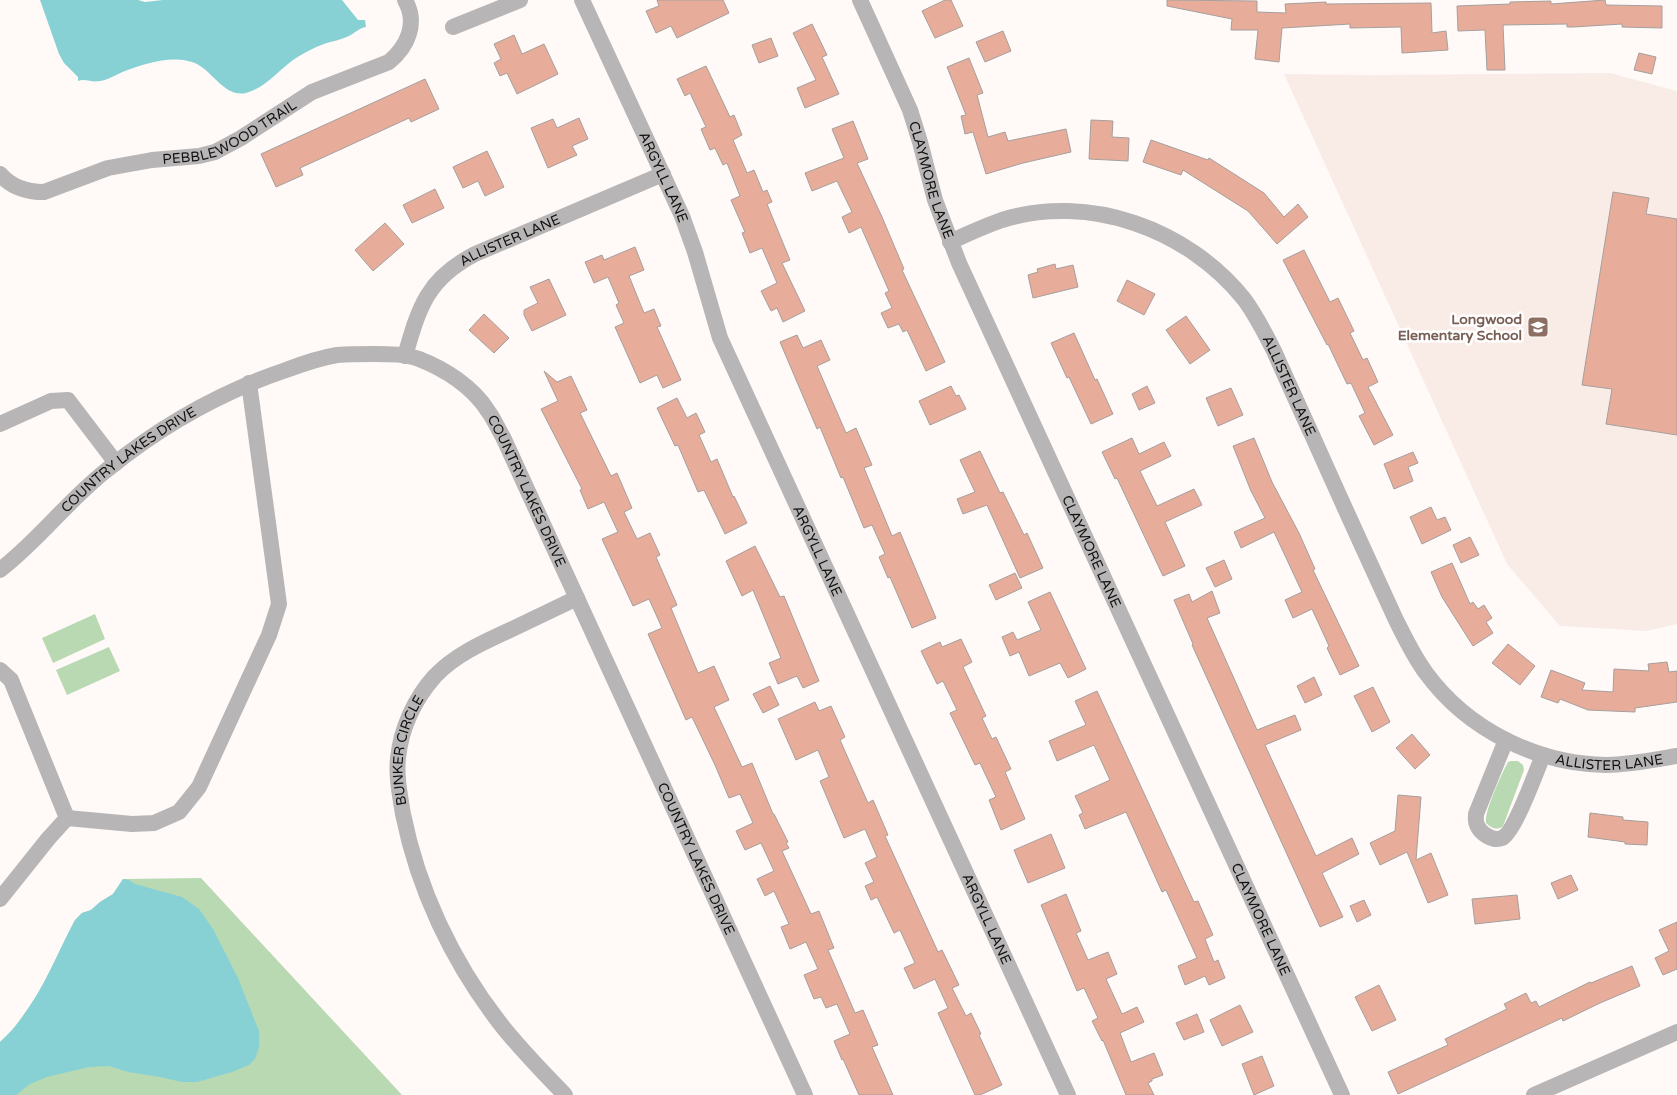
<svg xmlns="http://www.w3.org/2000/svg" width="1677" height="1095" font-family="'Varela Round',sans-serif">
  <rect width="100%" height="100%" fill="#fffaf8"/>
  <path fill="#f9ece7" d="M 1610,73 L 1677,91 L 1677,624 L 1646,631 L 1560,626 L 1507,564 L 1284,74 L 1370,75 Z"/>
  <path fill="#b9d9b2" d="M 95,614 L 105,639 L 53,663 L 42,638 Z
    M 109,647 L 120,671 L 67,695 L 56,670 Z
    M 1511,761 L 1518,761 L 1523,765 L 1524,770 L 1503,826 C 1497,831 1491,828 1486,823 C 1484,812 1502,773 1508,762 Z
    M 201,878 L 402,1095 L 0,1095 L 0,1042 L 13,1030 L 40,991 L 75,920 L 82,913 L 91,910 L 100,902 L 113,894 L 123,879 Z"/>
  <path fill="#87d1d5" d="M 40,0 L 138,0 L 145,2 L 163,0 L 342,0 L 358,20 L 365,20 L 366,27 C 359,28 355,33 349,36 C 341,40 332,41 324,44 C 313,48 302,54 293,60 C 278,71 265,88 246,93 C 223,98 212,68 192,62 C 171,55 144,64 125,71 C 117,74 108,80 100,81 C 92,83 85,78 78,81 L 78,77 L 64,63 L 59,54 Z
    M 123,879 L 129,880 L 135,884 L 182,897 L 199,909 L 213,929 L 238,978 L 259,1031 L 259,1047 L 255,1059 L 249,1065 L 232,1072 L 197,1082 L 182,1082 L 160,1077 L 128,1072 L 109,1066 L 89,1067 L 47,1077 L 30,1084 L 16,1095 L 0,1095 L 0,1042 C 37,1008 52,963 75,920 L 82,913 L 91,910 L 100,902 L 113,894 Z"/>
  <path fill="#e8ad9a" stroke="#a59f9d" d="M 657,0 L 723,0 L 729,13 L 677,38 L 671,26 L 656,33 L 646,11 L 659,6 Z
    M 945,0 L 951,0 L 963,26 L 935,38 L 922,11 Z
    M 1167,0 L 1257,1 L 1257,12 L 1286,13 L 1285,4 L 1326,2 L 1326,4 L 1431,3 L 1432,33 L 1446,31 L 1448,50 L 1402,53 L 1401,27 L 1350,28 L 1350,24 L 1282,28 L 1279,62 L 1255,59 L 1258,30 L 1231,30 L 1232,19 L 1167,6 Z
    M 1605,0 L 1606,5 L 1662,6 L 1662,28 L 1622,27 L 1622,24 L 1573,27 L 1567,27 L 1567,24 L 1503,25 L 1505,70 L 1487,70 L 1485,30 L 1458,31 L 1457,6 L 1510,4 L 1510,2 L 1551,1 L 1551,4 Z
    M 812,24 L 827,55 L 822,57 L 839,94 L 805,108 L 797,88 L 816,80 L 793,33 Z
    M 1003,31 L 1011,51 L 985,62 L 976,42 Z
    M 514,35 L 522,54 L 544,44 L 558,74 L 517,94 L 507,73 L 500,76 L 494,63 L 501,59 L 494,44 Z
    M 771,38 L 778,56 L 759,63 L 752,45 Z
    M 1639,53 L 1656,57 L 1652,74 L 1634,70 Z
    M 969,58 L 983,93 L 977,95 L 988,137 L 1005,132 L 1008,141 L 1066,129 L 1071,152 L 1023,163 L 986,174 L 973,132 L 965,134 L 961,116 L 966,115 L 947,67 Z
    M 706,66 L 730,117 L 734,115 L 742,135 L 733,140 L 747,173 L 754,170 L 763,192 L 767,190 L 772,202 L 767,204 L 790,260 L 782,263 L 805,311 L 783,322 L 777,308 L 771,311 L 761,291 L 777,283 L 762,248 L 750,253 L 742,233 L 745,232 L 731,200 L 740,196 L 727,163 L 723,165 L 715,148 L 710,150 L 701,129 L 706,127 L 690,93 L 685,96 L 677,79 Z
    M 425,79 L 439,109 L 411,122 L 409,118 L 300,168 L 303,175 L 276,187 L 261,154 Z
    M 579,118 L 588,139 L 572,146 L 577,155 L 548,168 L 531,128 L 553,119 L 557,128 Z
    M 1091,120 L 1113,121 L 1112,137 L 1129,138 L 1128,161 L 1089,159 Z
    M 853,121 L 868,159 L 857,163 L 882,217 L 904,269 L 902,270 L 945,362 L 926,371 L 907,330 L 903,332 L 899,324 L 888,328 L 881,313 L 892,308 L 885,293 L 889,291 L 861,227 L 849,233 L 842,217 L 852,212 L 837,181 L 812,191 L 805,173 L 844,158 L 832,129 Z
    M 1151,140 L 1208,160 L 1209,158 L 1264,193 L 1284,217 L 1298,204 L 1308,217 L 1277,244 L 1248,211 L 1183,170 L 1181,175 L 1143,162 Z
    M 487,151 L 504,187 L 485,196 L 478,181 L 463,188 L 453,167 Z
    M 435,189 L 444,208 L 412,223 L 403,205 Z
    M 1613,192 L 1649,198 L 1646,214 L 1677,219 L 1677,435 L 1606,424 L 1612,389 L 1582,385 Z
    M 385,223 L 404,244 L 373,271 L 355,250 Z
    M 635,247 L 644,270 L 629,276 L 644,313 L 654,309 L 661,326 L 657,327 L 681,380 L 663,388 L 657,375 L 640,383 L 615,327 L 624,323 L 616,305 L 619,303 L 608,277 L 594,283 L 585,262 L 602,255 L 604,260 Z
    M 1304,250 L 1330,302 L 1338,298 L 1354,331 L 1350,333 L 1363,360 L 1367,358 L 1378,382 L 1368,387 L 1393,435 L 1374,445 L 1359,416 L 1365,413 L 1351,383 L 1347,384 L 1328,344 L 1327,345 L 1283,260 Z
    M 1055,264 L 1056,269 L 1073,265 L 1078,287 L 1033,298 L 1028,275 L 1038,272 L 1037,269 Z
    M 549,279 L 566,315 L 532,331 L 524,315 L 524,310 L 538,303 L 530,287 Z
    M 1127,280 L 1155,294 L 1144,315 L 1117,301 Z
    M 484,314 L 509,338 L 494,353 L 469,330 Z
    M 1186,316 L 1210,350 L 1190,364 L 1166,330 Z
    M 1074,333 L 1095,380 L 1097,379 L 1113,414 L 1091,424 L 1069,377 L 1067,378 L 1051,343 Z
    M 797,335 L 803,348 L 821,340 L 830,360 L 817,366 L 846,433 L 856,428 L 872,465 L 864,468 L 892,536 L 900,532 L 936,618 L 912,628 L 890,577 L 888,578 L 879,557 L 885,554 L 872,525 L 864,528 L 843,477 L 841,478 L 820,427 L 817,429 L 780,342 Z
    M 544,371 L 557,382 L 571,376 L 587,410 L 580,413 L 611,476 L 617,473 L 632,508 L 624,512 L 637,539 L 650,533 L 660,555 L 656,557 L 677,605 L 671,608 L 698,673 L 714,666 L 729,700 L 714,707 L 742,767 L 752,763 L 773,814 L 774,814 L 788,842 L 786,843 L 789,848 L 782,851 L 811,914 L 819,911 L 834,948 L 828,950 L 855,1013 L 863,1010 L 878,1045 L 872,1047 L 893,1095 L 859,1095 L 843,1059 L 842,1060 L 834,1041 L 850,1034 L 837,1004 L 826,1008 L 821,997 L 814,999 L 804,975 L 818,969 L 806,942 L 790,949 L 781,927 L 789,924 L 774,891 L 765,896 L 757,879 L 774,871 L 761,843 L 745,850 L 736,831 L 753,823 L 740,794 L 729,798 L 715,765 L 692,717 L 686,720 L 648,634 L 662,628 L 649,599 L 633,606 L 602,539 L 618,532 L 604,502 L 588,509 L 580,490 L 582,489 L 541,409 L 558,401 Z
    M 951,386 L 956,396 L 959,395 L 966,409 L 930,425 L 919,401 Z
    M 1147,386 L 1155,403 L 1139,410 L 1132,394 Z
    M 1231,388 L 1243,415 L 1218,426 L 1206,398 Z
    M 677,398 L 687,418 L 696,413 L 705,432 L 699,435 L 711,462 L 717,459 L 733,497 L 734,496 L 747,523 L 725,534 L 704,490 L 698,492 L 678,445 L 675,446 L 657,408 Z
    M 1132,438 L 1139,454 L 1164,442 L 1171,456 L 1140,471 L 1157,506 L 1194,489 L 1202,505 L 1165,522 L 1185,566 L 1163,576 L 1117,478 L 1115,479 L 1102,452 Z
    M 1254,438 L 1272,482 L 1299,533 L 1315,569 L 1313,570 L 1359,666 L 1340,675 L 1327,648 L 1329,646 L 1312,609 L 1293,618 L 1285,600 L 1302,592 L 1274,532 L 1241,548 L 1234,532 L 1265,518 L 1251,491 L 1233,446 Z
    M 980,451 L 1000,493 L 1003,492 L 1024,535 L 1027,533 L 1043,568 L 1020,578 L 987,505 L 963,514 L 957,499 L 975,492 L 960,460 Z
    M 1413,452 L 1418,463 L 1408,467 L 1413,481 L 1394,489 L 1384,464 Z
    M 1431,507 L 1437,520 L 1445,517 L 1451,530 L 1422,544 L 1410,517 Z
    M 1470,537 L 1479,555 L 1461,563 L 1453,545 Z
    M 755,546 L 780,597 L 784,596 L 819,681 L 803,688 L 797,676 L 778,684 L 769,663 L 781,658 L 753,590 L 742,596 L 726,561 Z
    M 1224,560 L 1232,579 L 1215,587 L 1206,568 Z
    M 1452,563 L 1470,604 L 1473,602 L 1478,609 L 1484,605 L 1492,618 L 1486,622 L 1493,633 L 1473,646 L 1442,597 L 1431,572 Z
    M 1015,573 L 1022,588 L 996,600 L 989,585 Z
    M 1212,591 L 1220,613 L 1207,618 L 1257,730 L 1295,715 L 1301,730 L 1265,745 L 1316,856 L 1352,838 L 1359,854 L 1322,873 L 1343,917 L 1320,927 L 1192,645 L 1193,644 L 1174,600 L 1189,594 L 1192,602 Z
    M 1050,592 L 1086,669 L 1068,678 L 1060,663 L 1029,676 L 1019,652 L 1010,656 L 1002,637 L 1013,632 L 1017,640 L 1041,630 L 1028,602 Z
    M 961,639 L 972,662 L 963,667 L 986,716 L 982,718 L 992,739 L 996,737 L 1011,769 L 1005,772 L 1025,819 L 1001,830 L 989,800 L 996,797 L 980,763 L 975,765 L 950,713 L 957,710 L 943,681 L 937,684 L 921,651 L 940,642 L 942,647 Z
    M 1508,644 L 1535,666 L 1520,685 L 1492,663 Z
    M 1667,662 L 1669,672 L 1677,671 L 1677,702 L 1635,708 L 1635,712 L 1588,710 L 1560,699 L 1558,703 L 1541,697 L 1551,670 L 1585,683 L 1582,690 L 1613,692 L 1614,669 L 1649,671 L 1648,664 Z
    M 1314,677 L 1322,695 L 1305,703 L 1297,686 Z
    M 770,686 L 779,705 L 763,713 L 753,694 Z
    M 1373,687 L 1390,722 L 1372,732 L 1354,696 Z
    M 1097,691 L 1194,902 L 1198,901 L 1213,935 L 1205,939 L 1214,962 L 1218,960 L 1225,978 L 1209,985 L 1205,976 L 1185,985 L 1178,966 L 1197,958 L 1166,890 L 1162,892 L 1126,812 L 1085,829 L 1079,815 L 1083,813 L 1075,796 L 1110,780 L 1094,745 L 1057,761 L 1049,741 L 1086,725 L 1075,701 Z
    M 815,702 L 819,711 L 831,706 L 845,737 L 840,740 L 868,803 L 873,800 L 888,835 L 885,836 L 938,952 L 942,950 L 959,985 L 952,988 L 966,1016 L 971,1013 L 981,1034 L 979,1035 L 1002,1085 L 980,1095 L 975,1095 L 938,1013 L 948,1008 L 935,979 L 914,989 L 904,968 L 915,963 L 900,930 L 894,933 L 877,897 L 871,900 L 865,886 L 874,882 L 865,863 L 877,857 L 865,829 L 844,838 L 820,781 L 829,777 L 818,750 L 796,760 L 778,719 Z
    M 1412,734 L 1430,755 L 1415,769 L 1396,748 Z
    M 1398,795 L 1421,797 L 1416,860 L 1431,853 L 1448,895 L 1428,903 L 1407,852 L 1380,865 L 1370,843 L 1395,831 Z
    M 1590,813 L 1623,817 L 1623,820 L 1648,822 L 1647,845 L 1625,844 L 1625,842 L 1588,837 Z
    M 1051,834 L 1065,868 L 1028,883 L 1014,850 Z
    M 1571,875 L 1578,890 L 1558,899 L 1551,883 Z
    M 1066,894 L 1081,931 L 1076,933 L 1088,960 L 1108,952 L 1117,974 L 1106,979 L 1122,1014 L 1137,1007 L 1144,1022 L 1120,1033 L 1131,1062 L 1154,1053 L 1163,1075 L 1152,1079 L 1152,1081 L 1148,1083 L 1154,1095 L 1126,1095 L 1103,1040 L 1102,1041 L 1092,1021 L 1098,1018 L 1084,988 L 1077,991 L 1041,905 Z
    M 1517,895 L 1520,919 L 1475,924 L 1472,899 Z
    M 1364,900 L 1371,915 L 1357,922 L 1350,906 Z
    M 1677,922 L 1677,969 L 1663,975 L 1655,958 L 1669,951 L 1659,930 Z
    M 1632,966 L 1640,986 L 1600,1003 L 1563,1021 L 1562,1018 L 1398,1094 L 1388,1072 L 1448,1045 L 1445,1039 L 1507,1009 L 1504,1004 L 1526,993 L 1531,1003 L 1536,1001 L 1539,1007 L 1590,982 L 1591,983 Z
    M 1379,985 L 1396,1020 L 1372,1031 L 1355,997 Z
    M 1240,1005 L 1253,1032 L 1222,1046 L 1210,1020 Z
    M 1197,1014 L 1204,1032 L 1184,1040 L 1176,1023 Z
    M 1262,1056 L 1274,1086 L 1254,1095 L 1242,1064 Z"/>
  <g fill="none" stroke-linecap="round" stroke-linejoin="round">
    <g stroke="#b7b5b5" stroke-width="16">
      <path id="s1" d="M 582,0 L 682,216 L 695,252 L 720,338 L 1068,1095"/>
      <path id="s2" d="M 860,0 L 910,110 L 920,142 L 935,200 L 959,263 L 1342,1095"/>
      <path d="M 453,27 L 520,0"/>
      <path id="s3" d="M 0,174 C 11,187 27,192 44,192 L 108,168 L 152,160 L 199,156 L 215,152 L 241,138 L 312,92 L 389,62 C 408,46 418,23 405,0"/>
      <path id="s4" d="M 950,242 C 967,234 985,226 1002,220 C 1089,193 1188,229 1244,299 C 1256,315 1265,333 1274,351 C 1287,380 1300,409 1313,437 C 1340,498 1368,559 1396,620 C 1405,638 1414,657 1426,673 C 1467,729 1536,764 1606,765 C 1629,765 1654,760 1677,756"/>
      <path id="s5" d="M 405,356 C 419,307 427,279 475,254 L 663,174"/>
      <path d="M 0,424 L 51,401 L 68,400 L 116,463"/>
      <path id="s6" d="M 0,570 C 39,540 69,499 108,469 C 161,426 221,392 286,370 C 302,364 319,358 337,355 C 349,354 362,354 374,354 C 389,354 406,354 419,359 C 445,369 473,387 488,411 C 494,419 498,429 503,437 L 805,1095"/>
      <path d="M 0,670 L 11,680 L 67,818"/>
      <path d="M 1506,740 L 1476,814 C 1476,818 1475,821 1477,825 C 1480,833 1493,842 1502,838 C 1514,833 1537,770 1543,755"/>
      <path d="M 0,899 L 48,839 L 67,818 L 132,824 L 154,823 L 179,812 L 199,787 L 269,635 L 279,604 L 249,383"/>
      <path id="s7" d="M 565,1095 C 542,1071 519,1048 499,1022 C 452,961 418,889 403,814 C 400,795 396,777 398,758 C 401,728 415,698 435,676 C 455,655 482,643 508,631 C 531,620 554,609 577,598"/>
      <path d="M 1534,1095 L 1677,1032"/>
    </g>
  </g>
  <defs>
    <g id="school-square" transform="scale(1.125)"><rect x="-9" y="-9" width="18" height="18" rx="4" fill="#8d6e63" stroke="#fff"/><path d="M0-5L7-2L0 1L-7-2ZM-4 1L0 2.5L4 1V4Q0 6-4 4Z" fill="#fff"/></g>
  </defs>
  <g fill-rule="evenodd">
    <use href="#school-square" x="1538" y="327"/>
  </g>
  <g text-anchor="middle" stroke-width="5" stroke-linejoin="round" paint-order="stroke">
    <g font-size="14" fill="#131110" stroke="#fff">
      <text dy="5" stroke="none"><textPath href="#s3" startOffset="246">PEBBLEWOOD TRAIL</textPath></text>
      <text dy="5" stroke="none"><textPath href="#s1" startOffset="195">ARGYLL LANE</textPath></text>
      <text dy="5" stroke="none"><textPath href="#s2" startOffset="194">CLAYMORE LANE</textPath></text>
      <text dy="5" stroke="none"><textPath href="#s5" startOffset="166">ALLISTER LANE</textPath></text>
      <text dy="5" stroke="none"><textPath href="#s4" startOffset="424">ALLISTER LANE</textPath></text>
      <text dy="5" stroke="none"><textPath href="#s6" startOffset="170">COUNTRY LAKES DRIVE</textPath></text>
      <text dy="5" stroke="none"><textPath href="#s6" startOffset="665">COUNTRY LAKES DRIVE</textPath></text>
      <text dy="5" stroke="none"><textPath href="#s1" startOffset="600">ARGYLL LANE</textPath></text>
      <text dy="5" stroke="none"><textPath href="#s2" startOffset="599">CLAYMORE LANE</textPath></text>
      <text dy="5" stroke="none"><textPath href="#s7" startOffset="395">BUNKER CIRCLE</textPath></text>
      <text dy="5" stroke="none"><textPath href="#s4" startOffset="955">ALLISTER LANE</textPath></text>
      <text dy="5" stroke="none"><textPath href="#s6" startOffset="1070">COUNTRY LAKES DRIVE</textPath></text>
      <text dy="5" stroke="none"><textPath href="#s1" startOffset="1005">ARGYLL LANE</textPath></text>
      <text dy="5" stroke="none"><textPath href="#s2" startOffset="1004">CLAYMORE LANE</textPath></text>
    </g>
    <g font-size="14" font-weight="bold" fill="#785e54" stroke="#fff" text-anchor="end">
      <text x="1522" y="324">Longwood<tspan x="1522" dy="16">Elementary School</tspan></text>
    </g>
  </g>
</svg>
